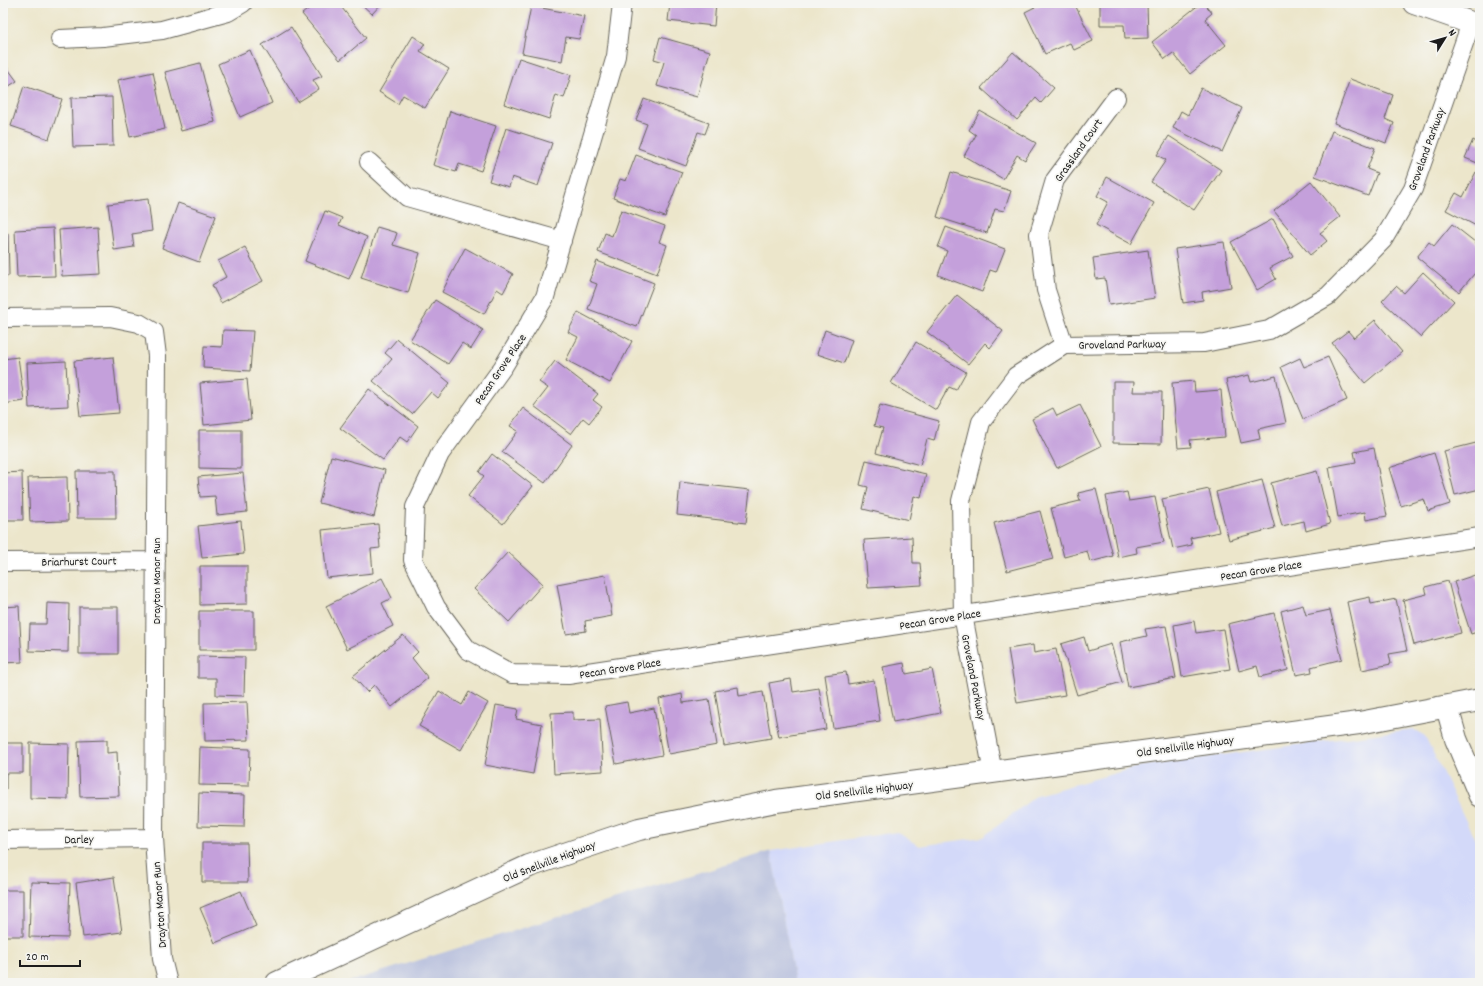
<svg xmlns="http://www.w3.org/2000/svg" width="1483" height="986" font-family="Dekko,sans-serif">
  <rect width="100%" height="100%" fill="#f6f6f2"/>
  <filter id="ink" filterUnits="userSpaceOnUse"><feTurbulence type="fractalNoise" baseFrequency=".025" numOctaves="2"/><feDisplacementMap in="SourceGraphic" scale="8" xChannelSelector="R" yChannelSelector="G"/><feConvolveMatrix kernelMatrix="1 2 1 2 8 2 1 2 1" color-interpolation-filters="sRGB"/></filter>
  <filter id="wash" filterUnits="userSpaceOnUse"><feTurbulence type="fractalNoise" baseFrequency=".012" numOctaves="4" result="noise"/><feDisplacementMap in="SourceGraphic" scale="16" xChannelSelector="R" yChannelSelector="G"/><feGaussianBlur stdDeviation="0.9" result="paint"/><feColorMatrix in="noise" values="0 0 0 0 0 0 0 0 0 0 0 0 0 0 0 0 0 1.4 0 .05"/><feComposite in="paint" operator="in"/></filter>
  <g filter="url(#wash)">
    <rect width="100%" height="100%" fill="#ece6cb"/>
    <path fill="#d3d9f9" d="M 1413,729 L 1425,736 L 1480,850 L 1480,983 L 795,983 L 771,851 L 897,832 L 919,846 L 983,837 L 1037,795 L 1141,766 Z"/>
    <path fill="#bcc3de" d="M 771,851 L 795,983 L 345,983 Z"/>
    <g id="blocks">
      <path fill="#c4a0db" d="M 316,3 L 338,3 L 366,38 L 340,60 L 302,14 Z
        M 360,3 L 382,3 L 372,14 Z
        M 670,3 L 716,3 L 714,26 L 668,21 Z
        M 1043,3 L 1074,3 L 1093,41 L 1074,50 L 1070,43 L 1045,54 L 1025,12 Z
        M 1100,3 L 1147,3 L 1148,38 L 1125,39 L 1124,25 L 1100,25 Z
        M 1201,3 L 1204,3 L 1212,13 L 1205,19 L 1226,45 L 1190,74 L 1173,53 L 1165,59 L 1152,42 Z
        M 531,6 L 584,16 L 579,39 L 566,37 L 562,61 L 522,53 Z
        M 291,27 L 322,76 L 313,80 L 319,89 L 298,102 L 262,45 Z
        M 413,36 L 425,44 L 420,51 L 449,69 L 425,108 L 403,95 L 398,104 L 379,92 Z
        M 660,37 L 710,51 L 697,97 L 657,86 L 664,62 L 654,59 Z
        M 250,50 L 272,103 L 240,117 L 218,64 Z
        M 1013,52 L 1054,88 L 1041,103 L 1036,98 L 1017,120 L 981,88 Z
        M 519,58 L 571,75 L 564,98 L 556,95 L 549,119 L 504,104 Z
        M 3,62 L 17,81 L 3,90 Z
        M 200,63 L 215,122 L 181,131 L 165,72 Z
        M 153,72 L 165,129 L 130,137 L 118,80 Z
        M 1350,79 L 1393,95 L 1385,119 L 1394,123 L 1386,143 L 1334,123 Z
        M 24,86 L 62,99 L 49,139 L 11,126 Z
        M 1201,88 L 1242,108 L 1222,152 L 1173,128 L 1181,111 L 1188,115 Z
        M 112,97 L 113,146 L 73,147 L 71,98 Z
        M 644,99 L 709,123 L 705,134 L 698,132 L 686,166 L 638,148 L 647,124 L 636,120 Z
        M 450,111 L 496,126 L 481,171 L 459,164 L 456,172 L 433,165 Z
        M 980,111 L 1036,143 L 1025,160 L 1017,155 L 1003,179 L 964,156 L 976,135 L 969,130 Z
        M 506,128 L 552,143 L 538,186 L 512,177 L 509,187 L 489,181 Z
        M 1332,131 L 1375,148 L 1367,169 L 1377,173 L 1368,196 L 1315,176 Z
        M 1169,136 L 1221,170 L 1194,210 L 1151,182 L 1166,160 L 1157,155 Z
        M 1473,140 L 1480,144 L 1480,164 L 1465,158 Z
        M 636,155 L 682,172 L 665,217 L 613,198 L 620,179 L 626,181 Z
        M 951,172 L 1011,191 L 1004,211 L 995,209 L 987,233 L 937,217 Z
        M 1476,172 L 1480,174 L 1480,228 L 1446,210 L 1456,193 L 1463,197 Z
        M 1107,177 L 1154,203 L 1131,244 L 1096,225 L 1108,202 L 1097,196 Z
        M 1311,181 L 1340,217 L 1320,233 L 1327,241 L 1310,255 L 1274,211 Z
        M 148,199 L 152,231 L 132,234 L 134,247 L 114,250 L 108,204 Z
        M 178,203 L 216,216 L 199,262 L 162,248 Z
        M 621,210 L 665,226 L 659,242 L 667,245 L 657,274 L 598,252 L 605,233 L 612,236 Z
        M 325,211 L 342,218 L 339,225 L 367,237 L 349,279 L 305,261 Z
        M 1273,219 L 1293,256 L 1270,268 L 1276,279 L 1257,290 L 1231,242 Z
        M 1452,224 L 1480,246 L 1480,267 L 1459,292 L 1417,257 L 1429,242 L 1434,246 Z
        M 98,227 L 101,274 L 62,276 L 59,230 Z
        M 377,227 L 397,233 L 393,245 L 420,253 L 408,293 L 361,278 Z
        M 946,227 L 1005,249 L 996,272 L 990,270 L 982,292 L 938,275 L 947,251 L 938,247 Z
        M 53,228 L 55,276 L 17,277 L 15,230 Z
        M 3,233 L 8,233 L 9,276 L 3,276 Z
        M 1224,242 L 1231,287 L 1202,292 L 1203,300 L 1183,303 L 1175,249 Z
        M 245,247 L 263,281 L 221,303 L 212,285 L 226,277 L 218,261 Z
        M 465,248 L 513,274 L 503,293 L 497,289 L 484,314 L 442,292 Z
        M 1148,250 L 1155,298 L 1109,305 L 1105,278 L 1096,279 L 1093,258 Z
        M 597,261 L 654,283 L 637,327 L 588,309 L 597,284 L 589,281 Z
        M 1423,272 L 1454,301 L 1421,337 L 1382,301 L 1396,286 L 1404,293 Z
        M 957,295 L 1003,331 L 990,348 L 985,343 L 968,364 L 927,332 Z
        M 435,300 L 483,330 L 471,349 L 462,343 L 448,364 L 410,340 Z
        M 578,312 L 632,341 L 610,383 L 566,360 L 578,337 L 568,332 Z
        M 1375,320 L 1402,352 L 1365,383 L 1332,343 L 1348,331 L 1354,338 Z
        M 223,330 L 253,331 L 250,371 L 203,368 L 204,346 L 222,347 Z
        M 825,330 L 852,340 L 844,363 L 817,354 Z
        M 397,339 L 450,383 L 438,398 L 431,392 L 412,414 L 373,381 L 392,359 L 385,353 Z
        M 916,342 L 966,372 L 956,390 L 949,387 L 936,410 L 891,383 Z
        M 18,357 L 24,401 L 3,404 L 3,359 Z
        M 113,357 L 119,413 L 80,416 L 74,361 Z
        M 1328,357 L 1347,400 L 1303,419 L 1281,367 L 1300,358 L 1304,367 Z
        M 66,361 L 68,406 L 29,408 L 27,363 Z
        M 555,361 L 598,394 L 593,400 L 602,407 L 589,423 L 583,418 L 571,434 L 534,406 L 548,388 L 539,382 Z
        M 1249,375 L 1251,382 L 1276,376 L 1286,423 L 1258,429 L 1260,439 L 1241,443 L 1226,380 Z
        M 247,379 L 251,420 L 204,425 L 200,383 Z
        M 1194,381 L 1195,392 L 1221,390 L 1225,437 L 1190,440 L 1191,447 L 1178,448 L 1172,383 Z
        M 1113,382 L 1134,382 L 1133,392 L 1162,392 L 1161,444 L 1113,443 Z
        M 369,389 L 418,426 L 407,442 L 400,437 L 383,460 L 340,428 Z
        M 880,405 L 939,421 L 934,441 L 927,439 L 920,465 L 876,453 L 883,428 L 874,426 Z
        M 1080,405 L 1101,446 L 1057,468 L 1032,419 L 1053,408 L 1057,416 Z
        M 523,408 L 572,445 L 545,483 L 502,452 L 518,431 L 510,426 Z
        M 199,430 L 241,430 L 241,469 L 199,468 Z
        M 1480,442 L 1480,489 L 1455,495 L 1444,451 Z
        M 1374,448 L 1387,516 L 1366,520 L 1365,512 L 1338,517 L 1329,467 L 1356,462 L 1354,452 Z
        M 1434,453 L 1450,504 L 1428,511 L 1424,499 L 1401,506 L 1389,468 Z
        M 492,454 L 533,486 L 503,524 L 468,496 L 484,476 L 479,472 Z
        M 331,456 L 385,470 L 374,517 L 319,503 Z
        M 866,460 L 926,474 L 921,498 L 914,496 L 909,520 L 863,509 L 868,487 L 860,485 Z
        M 76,471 L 115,471 L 116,518 L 77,518 Z
        M 1317,471 L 1330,524 L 1306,531 L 1304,521 L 1282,526 L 1271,483 Z
        M 22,472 L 23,520 L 3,520 L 3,473 Z
        M 243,473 L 247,512 L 217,515 L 215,496 L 200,497 L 198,477 Z
        M 67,477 L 68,521 L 30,522 L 28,478 Z
        M 1262,480 L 1275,528 L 1229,540 L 1216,492 Z
        M 680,482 L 750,490 L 746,523 L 677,515 Z
        M 1096,489 L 1113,556 L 1090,562 L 1087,551 L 1064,557 L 1051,508 L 1080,501 L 1078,493 Z
        M 1209,489 L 1219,532 L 1190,538 L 1192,545 L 1173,549 L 1162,499 Z
        M 1127,492 L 1129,501 L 1155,497 L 1164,542 L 1136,547 L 1137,553 L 1118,557 L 1106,496 Z
        M 1040,511 L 1053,559 L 1007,571 L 994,523 Z
        M 241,521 L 244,554 L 202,558 L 198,526 Z
        M 378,524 L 380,548 L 371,549 L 373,573 L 327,578 L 322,530 Z
        M 912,537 L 913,563 L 920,563 L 922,585 L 868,588 L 864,540 Z
        M 508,552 L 543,584 L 509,622 L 474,589 Z
        M 200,566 L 247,566 L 247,604 L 200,605 Z
        M 605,575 L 612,616 L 585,621 L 586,631 L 566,634 L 557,584 Z
        M 1475,575 L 1480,586 L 1480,631 L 1471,634 L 1454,582 Z
        M 382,578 L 392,598 L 382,603 L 393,626 L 347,649 L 326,606 Z
        M 1448,581 L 1461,633 L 1414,645 L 1403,600 L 1427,594 L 1425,587 Z
        M 1370,597 L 1371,604 L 1396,599 L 1407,651 L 1389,654 L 1391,664 L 1362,670 L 1347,602 Z
        M 47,603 L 69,604 L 68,652 L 29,651 L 30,624 L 46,624 Z
        M 1303,605 L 1306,615 L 1330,610 L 1342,659 L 1311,667 L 1312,672 L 1296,675 L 1281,611 Z
        M 19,606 L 22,662 L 3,663 L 3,607 Z
        M 79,607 L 118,607 L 118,654 L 79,654 Z
        M 199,611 L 254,611 L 254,650 L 199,650 Z
        M 1274,613 L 1288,670 L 1260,677 L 1257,666 L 1239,671 L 1228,624 Z
        M 1194,621 L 1196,633 L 1223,629 L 1230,669 L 1182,677 L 1174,625 Z
        M 1166,626 L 1176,678 L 1128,687 L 1120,642 L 1147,636 L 1145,629 Z
        M 403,635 L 418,652 L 412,658 L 428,678 L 392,707 L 374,685 L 367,692 L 353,676 Z
        M 1084,637 L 1088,651 L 1111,644 L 1122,682 L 1077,695 L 1061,644 Z
        M 1033,645 L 1034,653 L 1056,649 L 1065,695 L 1017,703 L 1008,649 Z
        M 198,656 L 245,657 L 244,696 L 216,695 L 216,678 L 198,678 Z
        M 904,663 L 906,674 L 932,669 L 941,713 L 893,722 L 883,667 Z
        M 846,672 L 848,684 L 874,680 L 880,721 L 833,728 L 825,675 Z
        M 791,679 L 793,692 L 819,688 L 826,729 L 779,737 L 769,683 Z
        M 738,687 L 739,696 L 763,692 L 771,738 L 724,746 L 715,691 Z
        M 439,691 L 462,705 L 469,692 L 488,703 L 461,750 L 419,726 Z
        M 682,694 L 683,703 L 709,699 L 717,745 L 669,754 L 659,699 Z
        M 247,702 L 249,740 L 205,741 L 204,703 Z
        M 627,702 L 629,713 L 654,708 L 662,755 L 616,764 L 605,706 Z
        M 496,705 L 518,709 L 516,719 L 542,724 L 533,774 L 485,765 Z
        M 573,712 L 573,720 L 600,719 L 603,771 L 554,774 L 551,713 Z
        M 107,740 L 107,753 L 117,752 L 119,796 L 80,797 L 78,741 Z
        M 3,743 L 23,743 L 23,773 L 6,773 L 6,789 L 3,789 Z
        M 30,743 L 69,744 L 68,799 L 30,798 Z
        M 200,747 L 250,749 L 249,786 L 199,785 Z
        M 199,793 L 245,795 L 244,827 L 198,826 Z
        M 202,843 L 247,843 L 248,882 L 202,882 Z
        M 114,877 L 122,932 L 83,937 L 76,883 Z
        M 31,882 L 70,883 L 68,938 L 29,937 Z
        M 3,890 L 23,890 L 23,936 L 3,936 Z
        M 241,891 L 256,926 L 215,943 L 200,908 Z"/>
    </g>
  </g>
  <g filter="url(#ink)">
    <use href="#blocks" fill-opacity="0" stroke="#656359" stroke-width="1"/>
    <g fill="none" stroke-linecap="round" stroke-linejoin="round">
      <g stroke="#656359" stroke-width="20">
        <path id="street" d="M 622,3 L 616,56 L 545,297 L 503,367 L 440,454 L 415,507 L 413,560 L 436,607 L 468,650 L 512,674 L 568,675 L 1480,537
          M 60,39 L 103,37 L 162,30 L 228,12 L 243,3
          M 369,162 L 407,197 L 562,241
          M 3,318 L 110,317 L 139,323 L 154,332 L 157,356 L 154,838 L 162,959 L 168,983
          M 1064,345 L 1046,290 L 1039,234 L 1055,180 L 1116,98
          M 3,562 L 156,561
          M 993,773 L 963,615 L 961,501 L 981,422 L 1016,376 L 1064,345 L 1204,343 L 1269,330 L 1328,296 L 1383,240 L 1413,189 L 1471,23
          M 3,840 L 154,838"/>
      </g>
      <g stroke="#656359" stroke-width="24">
        <path id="secondary" d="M 1414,3 L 1480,26
          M 1447,707 L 1456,739 L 1480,796
          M 277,983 L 529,866 L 639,829 L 776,801 L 1359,723 L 1480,700"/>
      </g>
      <use href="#street" stroke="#fff" stroke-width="18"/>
      <use href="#secondary" stroke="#fff" stroke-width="22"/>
    </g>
  </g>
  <g text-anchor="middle" stroke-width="3.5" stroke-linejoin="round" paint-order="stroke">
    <g font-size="12" fill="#1c1c1c" stroke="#f6f6f2">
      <text transform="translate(1426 149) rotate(-70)" y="4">Groveland Parkway</text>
      <text transform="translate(1078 150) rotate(-55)" y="4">Grassland Court</text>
      <text transform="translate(1122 344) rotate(-1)" y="4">Groveland Parkway</text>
      <text transform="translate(500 369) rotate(-56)" y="4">Pecan Grove Place</text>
      <text transform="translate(79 561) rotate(-1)" y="4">Briarhurst Court</text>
      <text transform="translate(1261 570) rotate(-9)" y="4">Pecan Grove Place</text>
      <text transform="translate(156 581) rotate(-90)" y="4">Drayton Manor Run</text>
      <text transform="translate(940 619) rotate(-9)" y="4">Pecan Grove Place</text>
      <text transform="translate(620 668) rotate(-9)" y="4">Pecan Grove Place</text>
      <text transform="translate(974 677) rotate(79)" y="4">Groveland Parkway</text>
      <text transform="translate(1185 746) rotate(-8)" y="4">Old Snellville Highway</text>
      <text transform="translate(864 790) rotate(-7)" y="4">Old Snellville Highway</text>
      <text transform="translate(79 839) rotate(-1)" y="4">Darley</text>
      <text transform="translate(549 861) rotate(-21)" y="4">Old Snellville Highway</text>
      <text transform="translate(159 905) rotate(-94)" y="4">Drayton Manor Run</text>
    </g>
  </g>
  <rect width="1483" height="986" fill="none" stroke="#f6f6f2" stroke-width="16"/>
  <g transform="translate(1445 38) rotate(53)" stroke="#f6f6f2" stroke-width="3" paint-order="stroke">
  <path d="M0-3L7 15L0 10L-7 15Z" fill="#1c1c1c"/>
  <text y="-6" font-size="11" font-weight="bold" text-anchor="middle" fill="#1c1c1c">N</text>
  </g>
  <path d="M20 960v6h60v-6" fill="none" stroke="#1c1c1c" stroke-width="2"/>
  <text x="26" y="960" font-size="12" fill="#1c1c1c" stroke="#f6f6f2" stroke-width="3" paint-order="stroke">20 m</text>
</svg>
